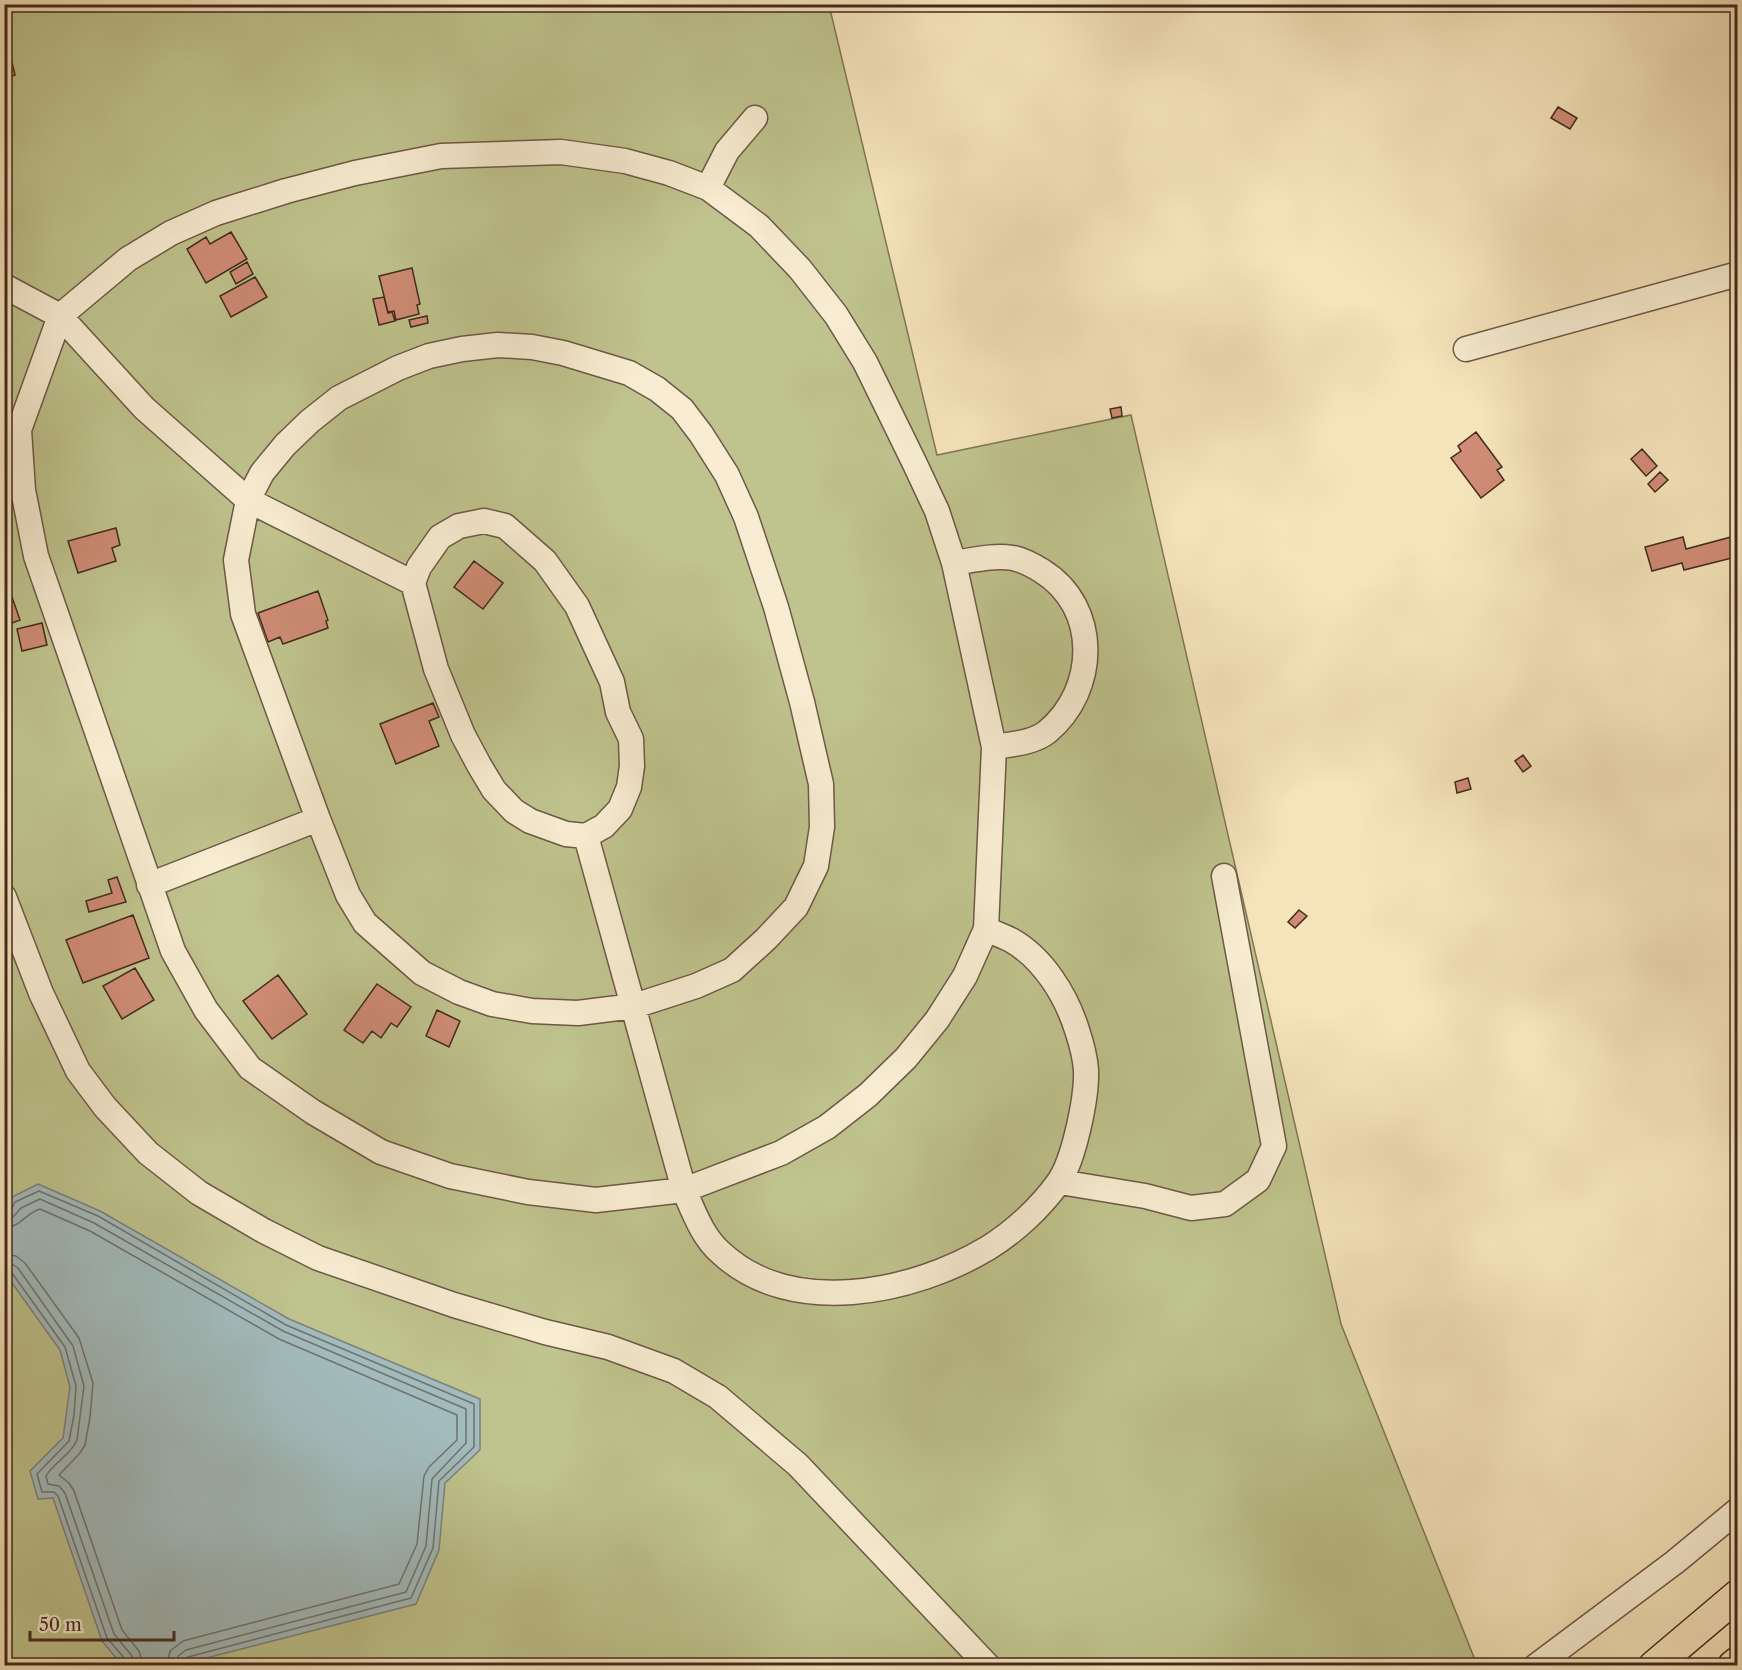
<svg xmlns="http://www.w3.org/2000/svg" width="1742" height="1670" font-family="'Libre Caslon Text',serif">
  <rect width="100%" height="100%" fill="#f5e3ba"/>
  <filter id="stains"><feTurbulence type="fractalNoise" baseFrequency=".00333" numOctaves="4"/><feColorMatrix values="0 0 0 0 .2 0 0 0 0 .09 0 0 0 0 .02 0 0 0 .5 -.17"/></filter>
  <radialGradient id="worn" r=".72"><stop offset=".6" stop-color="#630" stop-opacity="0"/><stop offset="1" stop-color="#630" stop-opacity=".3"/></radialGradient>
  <path fill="#bfc38d" stroke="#807656" stroke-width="1.5" d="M 5,5 L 829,5 L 937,455 L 1131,415 L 1341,1324 L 1477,1665 L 5,1666 Z"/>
  <path fill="#a2bbbc" stroke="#7c817d" stroke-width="1.5" d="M 38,1184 L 100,1211 L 289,1319 L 480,1399 L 480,1450 L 445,1483 L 439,1550 L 416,1604 L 179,1665 L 122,1665 L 102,1641 L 53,1498 L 38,1499 L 30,1471 L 63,1438 L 70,1387 L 60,1350 L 5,1273 L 5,1211 L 10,1198 Z"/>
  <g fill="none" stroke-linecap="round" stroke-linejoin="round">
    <path stroke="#72726e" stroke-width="1.5" d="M 4,1211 L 11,1210 L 15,1202 L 39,1191 L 98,1216 L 286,1325 L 474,1404 L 474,1447 L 439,1481 L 433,1548 L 411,1598 L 188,1657 L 184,1660 L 183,1666
      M 4,1219 L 13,1217 L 21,1208 L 40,1199 L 94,1223 L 283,1331 L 466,1409 L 466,1443 L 432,1479 L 426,1546 L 406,1592 L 186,1650 L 178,1656 L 176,1666
      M 4,1228 C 21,1227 26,1213 40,1209 L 90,1231 L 279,1339 L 457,1415 L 457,1440 L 429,1467 L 424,1476 L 417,1544 L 399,1584 L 183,1641 L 170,1651 L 167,1666
      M 4,1254 L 16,1256 L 25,1263 L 79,1338 L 93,1383 L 90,1417 L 85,1445 L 80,1453 L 59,1475 L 69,1483 L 74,1491 L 122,1630 L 139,1651 L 143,1666
      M 4,1263 L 12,1264 L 18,1268 L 73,1346 L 84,1386 L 77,1440 C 71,1455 53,1463 46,1476 L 48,1484 L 59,1486 L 65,1493 L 114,1634 L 132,1656 L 134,1666
      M 4,1270 L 12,1273 L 65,1347 L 76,1386 L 74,1415 L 69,1441 L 37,1474 L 42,1492 L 54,1492 L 58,1496 L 107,1638 L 125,1659 L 126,1666"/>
  </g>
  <path fill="#cf8c76" stroke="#422a1f" stroke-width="1.5" d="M 4,29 L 15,75 L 4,78 Z
    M 1558,107 L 1577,118 L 1570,129 L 1551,118 Z
    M 231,232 L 247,259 L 206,283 L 187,249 L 206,237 L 210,244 Z
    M 247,262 L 253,274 L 236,284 L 230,272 Z
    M 412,268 L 420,304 L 417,305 L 419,314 L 396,320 L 394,311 L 388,312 L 379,276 Z
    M 255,277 L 267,297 L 231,317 L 220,296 Z
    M 384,297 L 388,313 L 392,312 L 395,321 L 379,325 L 373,299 Z
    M 427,316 L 428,323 L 411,327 L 409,320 Z
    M 1121,407 L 1122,416 L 1112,418 L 1110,409 Z
    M 1476,432 L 1502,467 L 1497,470 L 1504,480 L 1481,498 L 1451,458 L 1461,451 L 1458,446 Z
    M 1642,449 L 1657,466 L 1646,476 L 1631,459 Z
    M 1660,472 L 1668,480 L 1655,492 L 1648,484 Z
    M 116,528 L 120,545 L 112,548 L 116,561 L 78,573 L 68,541 Z
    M 1683,537 L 1686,549 L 1731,537 L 1736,557 L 1684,570 L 1682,563 L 1652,571 L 1645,547 Z
    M 474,561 L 503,583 L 483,609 L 454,587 Z
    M 4,574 L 20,620 L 4,626 Z
    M 318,591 L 328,620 L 326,621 L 328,628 L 283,644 L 280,637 L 268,642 L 258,613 Z
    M 42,623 L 47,645 L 22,651 L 17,629 Z
    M 433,703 L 439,717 L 429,721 L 439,746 L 396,764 L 380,724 Z
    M 1523,755 L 1531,766 L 1523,772 L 1515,761 Z
    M 1468,778 L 1471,789 L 1457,793 L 1455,782 Z
    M 117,877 L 126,902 L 89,912 L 86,901 L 112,893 L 108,880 Z
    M 1299,910 L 1307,916 L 1295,928 L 1288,922 Z
    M 133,915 L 149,958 L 83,983 L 66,940 Z
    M 135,968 L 154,1000 L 122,1019 L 103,986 Z
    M 278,975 L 307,1014 L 272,1039 L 243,1001 Z
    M 377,984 L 411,1007 L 397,1027 L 391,1023 L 381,1038 L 372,1031 L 363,1043 L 344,1030 Z
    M 437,1010 L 460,1021 L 449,1047 L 426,1036 Z"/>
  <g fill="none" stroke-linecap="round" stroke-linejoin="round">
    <g stroke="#6f5846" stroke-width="27">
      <path id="minor" d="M 561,152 L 625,161 L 669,173 L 708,188 L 759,226 L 800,269 L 836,315 L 865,362 L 914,462 L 937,511 L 954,563 L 994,747 L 986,929 L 965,976 L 937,1020 L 906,1058 L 868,1095 L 827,1127 L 781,1153 L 684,1190 L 596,1200 L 528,1192 L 450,1176 L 381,1152 L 313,1112 L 250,1068 L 206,1010 L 173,951 L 36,556 L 23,490 L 19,430 L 60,316 L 128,259 L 171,233 L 216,213 L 286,191 L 355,173 L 441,156 Z
        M 708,188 L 727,151 L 755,118
        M 4,286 L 60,316 L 144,408 L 248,500 L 413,583
        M 498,345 L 532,347 L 563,353 L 629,373 L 657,389 L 682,409 L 701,434 L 727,475 L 746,517 L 776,607 L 802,702 L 821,784 L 822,827 L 816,866 L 796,907 L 766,939 L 732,970 L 696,986 L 634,1006 L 578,1013 L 532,1011 L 492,1004 L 459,992 L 422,973 L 365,923 L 348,895 L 318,819 L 243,614 L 236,560 L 248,500 L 262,473 L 285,445 L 310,421 L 339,398 L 398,368 L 429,356 L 462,349 Z
        M 1466,349 L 1738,274
        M 484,521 L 505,526 L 545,561 L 577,606 L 612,682 L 618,712 L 631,739 L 632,766 L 629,787 L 620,809 L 604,826 L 586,836 L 566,834 L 530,821 L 514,811 L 494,790 L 479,765 L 463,735 L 436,669 L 413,583 L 419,567 L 440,537 L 459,526 Z
        M 954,563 C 974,560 993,555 1013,558 C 1023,560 1034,566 1042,571 C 1100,607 1098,690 1047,732 C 1033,743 1012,744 994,747
        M 586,836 L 684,1190 C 694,1212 702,1236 720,1252 C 791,1319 913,1293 988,1248 C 1014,1232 1040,1208 1058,1183 C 1074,1161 1087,1097 1086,1070 C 1085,1056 1081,1042 1077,1030 C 1066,995 1043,958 1011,940 C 1003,936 994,933 986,929
        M 149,885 L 318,819
        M 4,897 L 41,993 L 78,1071 L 105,1107 L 148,1153 L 199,1193 L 264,1231 L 318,1258 L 454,1305 L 545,1332 L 608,1347 L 674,1371 L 718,1397 L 798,1465 L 988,1666
        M 1060,1182 L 1145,1196 L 1191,1208 L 1225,1204 L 1258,1180 L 1274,1146 L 1224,876
        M 1536,1666 L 1675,1562 L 1738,1510"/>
    </g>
    <g stroke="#422a1f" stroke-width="33">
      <path id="major" d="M 1654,1666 L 1738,1595
        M 1733,1666 L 1738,1662"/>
    </g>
    <use href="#minor" stroke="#f8edd2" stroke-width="24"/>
    <use href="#major" stroke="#f5e3ba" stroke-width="30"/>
  </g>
  <rect width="1742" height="1670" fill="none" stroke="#f5e3ba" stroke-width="24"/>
  <rect x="6" y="6" width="1730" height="1658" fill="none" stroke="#422a1f" stroke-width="3"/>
  <rect x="12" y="12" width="1718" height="1646" fill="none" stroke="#422a1f" stroke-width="1.5"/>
  <path d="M30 1631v9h144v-9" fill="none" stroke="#422a1f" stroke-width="3"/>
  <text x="39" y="1631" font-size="18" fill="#422a1f" stroke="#f8edd2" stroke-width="4.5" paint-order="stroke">50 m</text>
  <rect width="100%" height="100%" filter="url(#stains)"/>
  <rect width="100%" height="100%" fill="url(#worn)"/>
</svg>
